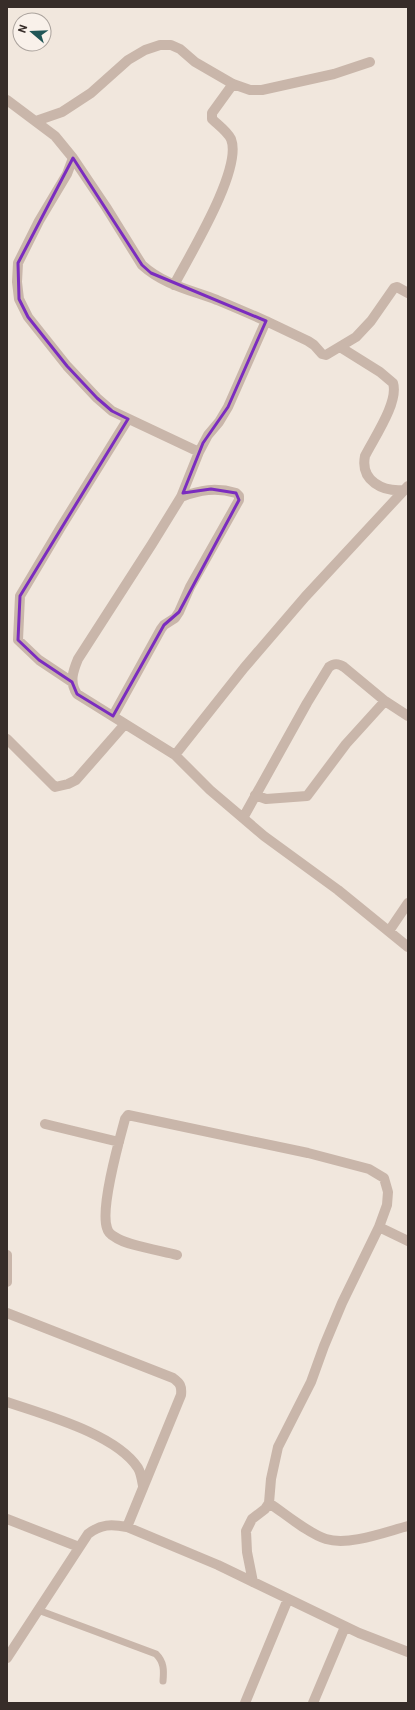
<svg xmlns="http://www.w3.org/2000/svg" width="415" height="1710" font-family="Roboto,sans-serif">
  <rect width="100%" height="100%" fill="#f1e7dd"/>
  <g fill="none" stroke-linecap="round" stroke-linejoin="round">
    <path stroke="#c9b6aa" stroke-width="7" d="M 38,1610 L 156,1654 C 164,1662 164,1670 163,1681"/>
    <path stroke="#c9b6aa" stroke-width="10" d="M 7,100 L 55,136 L 73,158 L 106,207 L 142,265 C 164,285 191,290 217,300 C 234,307 250,314 266,321 L 228,407 L 219,422 L 208,435 L 199,452 L 112,411 L 97,398 L 67,366 L 28,317 L 19,299 L 17,282 L 18,263 L 39,221 L 67,174 L 73,158
      M 36,121 L 62,112 L 91,93 L 128,60 L 145,50 L 160,45 L 171,45 L 180,49 L 195,62 L 233,84 L 250,90 L 262,90 L 334,74 L 370,62
      M 174,285 C 189,256 243,169 231,139 C 227,131 218,125 212,119 L 212,113 L 233,84
      M 266,321 L 308,341 L 314,345 L 322,354 L 326,355 L 356,337 L 371,321 L 394,288 L 397,287 L 408,293
      M 340,347 L 380,372 L 393,383 C 399,402 374,438 365,456 C 360,481 383,492 404,490
      M 408,486 L 305,597 L 244,668 L 175,755 L 210,790 L 264,836 L 338,890 L 408,947
      M 72,682 L 39,660 L 18,640 L 20,596 L 61,527 L 128,419
      M 113,716 L 161,629 L 164,625 L 175,618 L 179,612 L 190,587 L 239,500 L 239,496 L 236,493 C 216,487 200,490 181,497
      M 7,739 L 55,787 L 68,784 L 76,780 L 125,724
      M 175,755 L 77,694 C 69,682 73,671 78,659 L 152,544 L 181,497 L 199,452
      M 255,795 L 266,799 L 307,796 L 346,744 L 385,701 L 408,716
      M 243,818 L 307,703 L 329,667 C 334,663 338,663 344,667 L 385,701
      M 389,931 L 408,903
      M 45,1124 L 119,1142
      M 379,1227 L 408,1241
      M 7,1255 L 7,1282
      M 177,1255 C 162,1251 125,1245 115,1237 C 111,1235 108,1232 107,1228 C 100,1208 119,1141 125,1119 L 128,1115 L 308,1153 L 369,1169 L 384,1178 L 388,1192 L 387,1205 L 379,1227 L 342,1303 L 324,1346 L 311,1382 L 278,1447 L 271,1479 L 269,1503 L 265,1509 L 252,1519 L 246,1531 L 247,1552 L 253,1582
      M 7,1313 L 173,1378 C 180,1383 182,1386 181,1395 L 127,1527
      M 7,1402 C 45,1415 116,1434 138,1468 C 141,1473 142,1480 143,1486
      M 269,1503 C 284,1513 309,1534 326,1539 C 349,1546 385,1532 408,1526
      M 7,1519 L 79,1547
      M 7,1658 L 88,1534 C 101,1524 111,1524 127,1527 L 218,1565 L 359,1633 L 408,1652
      M 245,1703 L 288,1599
      M 313,1703 L 345,1627"/>
  </g>
  <path fill="none" stroke="#7b2cbf" stroke-width="3" stroke-linejoin="round" d="M 73,158 L 142,265 L 151,273 L 266,321 L 228,407 L 203,443 L 183,493 L 211,489 L 236,493 L 239,500 L 179,612 L 164,625 L 113,716 L 77,694 L 72,682 L 39,660 L 18,640 L 20,596 L 128,419 L 112,411 L 97,398 L 67,366 L 28,317 L 19,299 L 18,263 Z"/>
  <rect width="415" height="1710" fill="none" stroke="#372d29" stroke-width="16"/>
  <g transform="translate(32 32) rotate(289)"><circle r="19" fill="#f9f1ea" stroke="#aba39d"/>
  <path d="M0-3L7 15L0 10L-7 15Z" fill="#205657"/>
  <text y="-6" font-size="11" font-weight="bold" text-anchor="middle" fill="#372d29">N</text>
  </g>
</svg>
